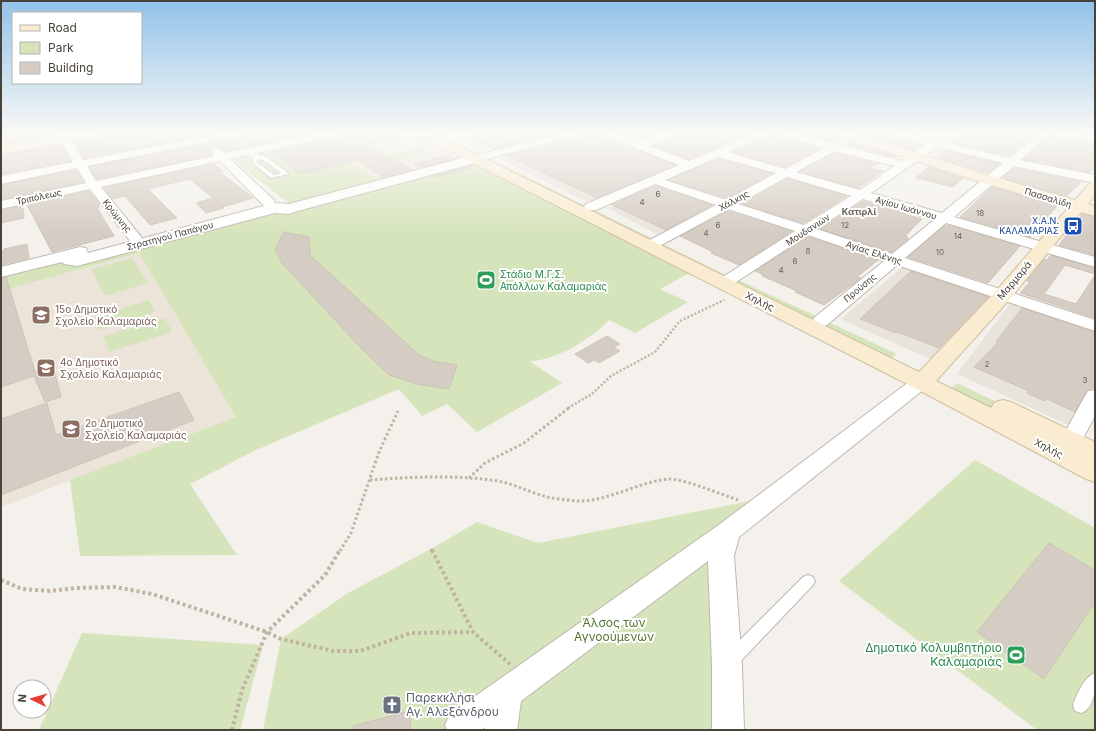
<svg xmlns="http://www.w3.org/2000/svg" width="1096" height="731" font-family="Inter,sans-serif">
  <rect width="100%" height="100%" fill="#f4f1ec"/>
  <path fill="#e8e3db" d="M 467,133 L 567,133 L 495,151 L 463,135 Z
    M 580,133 L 597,133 L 673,163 L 677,166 L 596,202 L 580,199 L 490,154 Z
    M 658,186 L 666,186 L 708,203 L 710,208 L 657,234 L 607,208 Z
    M 906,264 L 998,295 L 936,362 L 841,319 Z
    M 1013,300 L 1095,327 L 1095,388 L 1073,427 L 957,374 Z"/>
  <path fill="#ece4d8" d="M 352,133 L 412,133 L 460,159 L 379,181 L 318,140 Z
    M 139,253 L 236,417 L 1,507 L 1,291 Z"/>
  <path fill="#d5e4ba" d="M 448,138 L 657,241 L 649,245 L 693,271 L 660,289 L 688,302 L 635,333 L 609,320 C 593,338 553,362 529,361 L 562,383 L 477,432 L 447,404 L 422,416 L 399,389 L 256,450 L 190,484 L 237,555 L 80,556 L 70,480 L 236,417 L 139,253 L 1,291 L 1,274 L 66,256 L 69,261 L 475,159 L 438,140 Z
    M 318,140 L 379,181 L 291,205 L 232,159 Z
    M 422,147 L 432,153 L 398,161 L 388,155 Z
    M 658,242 L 732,278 L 723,283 L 650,246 Z
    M 132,258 L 148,283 L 105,296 L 91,269 Z
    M 734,278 L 897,354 L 884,364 L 725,283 Z
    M 149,300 L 155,312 L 99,330 L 93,317 Z
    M 165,318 L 172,332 L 109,352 L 104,336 Z
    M 957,383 L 1049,427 L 944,394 Z
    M 975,460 L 1095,528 L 1095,730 L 1037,730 L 839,581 Z
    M 750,501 L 720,533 L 720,730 L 263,730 L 281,639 L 348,593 L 431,549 L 477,522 L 538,543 Z
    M 82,633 L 263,645 L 240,730 L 39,730 Z"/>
  <path fill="#d5ccc3" stroke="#cfc3b6" d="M 1,133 L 55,133 L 55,135 L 1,144 Z
    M 120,133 L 215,133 L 84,158 L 74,142 Z
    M 245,133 L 313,133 L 225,151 L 220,148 L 215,147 L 210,151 L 212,155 L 97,179 L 89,167 L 239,137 Z
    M 358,133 L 397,133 L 397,138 L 368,145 L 413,170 L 383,177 L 357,160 L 301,174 L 271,152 Z
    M 488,133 L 558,133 L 493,149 L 469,138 Z
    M 633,133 L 659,133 L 639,140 L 626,136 Z
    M 680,133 L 751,133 L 689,159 L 653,146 L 679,136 Z
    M 770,133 L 775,133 L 777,136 L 820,148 L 785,167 L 732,152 L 769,136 Z
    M 799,133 L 835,133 L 839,138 L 833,141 Z
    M 866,133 L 888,133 L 890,136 L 922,145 L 914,150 L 865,135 Z
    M 962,133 L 1038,133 L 1009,156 L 952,143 Z
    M 1053,133 L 1059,137 L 1095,144 L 1095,167 L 1090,172 L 1023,159 Z
    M 594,134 L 675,165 L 597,198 L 506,155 Z
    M 853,142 L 896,156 L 894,157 L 848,145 Z
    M 61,145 L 71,161 L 1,174 L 1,155 Z
    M 944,150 L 1000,164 L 989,173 L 937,158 Z
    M 835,153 L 879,164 L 869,168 L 883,171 L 858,188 L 800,172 Z
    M 448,155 L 454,159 L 420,168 L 414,164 Z
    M 718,159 L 772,173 L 726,198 L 669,180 Z
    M 214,164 L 223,171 L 220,172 L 253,198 L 223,207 L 216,201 L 224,208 L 206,213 L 196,203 L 213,198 L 190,179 L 148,189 L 177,218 L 150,225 L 125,196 L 113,199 L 104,188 Z
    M 469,166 L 472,168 L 437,177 L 434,176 Z
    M 928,167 L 963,178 L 953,187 L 916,178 Z
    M 1014,168 L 1081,182 L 1067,196 L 1005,179 L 1006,178 L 1003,177 Z
    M 76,170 L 84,182 L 22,195 L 22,194 L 22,195 L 1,199 L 1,185 Z
    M 787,179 L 847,196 L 804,223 L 742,204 Z
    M 655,186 L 712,205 L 666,230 L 612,205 Z
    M 992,187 L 1057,206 L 1030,237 L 960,217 Z
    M 89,191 L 99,203 L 99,207 L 97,208 L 114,236 L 52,252 L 27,205 Z
    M 863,201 L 896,211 L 922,219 L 906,235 L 908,239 L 892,252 L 820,229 Z
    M 23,206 L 24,218 L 1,223 L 1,210 Z
    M 728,211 L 792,231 L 739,265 L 711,253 L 713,252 L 680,236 Z
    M 1082,214 L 1095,217 L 1095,255 L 1059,245 Z
    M 945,225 L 951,226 L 1020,246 L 988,283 L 908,257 Z
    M 284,232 L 309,237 L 310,255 L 418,354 L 433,361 L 457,365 L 449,389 L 417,384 L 389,375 L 360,347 L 282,263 L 275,249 Z
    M 808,237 L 878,260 L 857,277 L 861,278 L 824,305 L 795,292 L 797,291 L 762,276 L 764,275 L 755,271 Z
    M 27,244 L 29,258 L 1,265 L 1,251 L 4,251 L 4,249 Z
    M 1051,255 L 1095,268 L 1095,274 L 1065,265 L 1044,294 L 1076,304 L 1095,275 L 1095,318 L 1020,293 L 1030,282 L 1027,281 L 1044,259 L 1047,260 Z
    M 911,271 L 988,297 L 939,348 L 898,332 L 896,333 L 860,319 Z
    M 6,277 L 35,372 L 53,366 L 61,397 L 45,402 L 34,376 L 1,387 L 1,278 Z
    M 1022,308 L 1095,332 L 1095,385 L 1092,389 L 1087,390 L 1075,412 L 1047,399 L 1045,401 L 1027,393 L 1029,391 L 974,367 L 998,342 L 996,342 Z
    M 607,336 L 620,344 L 613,347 L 620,351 L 599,363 L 594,360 L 588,363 L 575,354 Z
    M 179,392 L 194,420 L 1,495 L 1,419 L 47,403 L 56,435 Z
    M 1049,543 L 1095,570 L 1095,602 L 1044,679 L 977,632 Z
    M 409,711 L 411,730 L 353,730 L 353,726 Z"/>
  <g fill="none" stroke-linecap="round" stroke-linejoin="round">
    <g stroke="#bfb8af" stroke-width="2">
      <path id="service" d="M 245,151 L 267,157 L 287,172 L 288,174 L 271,178 L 252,163 L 253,158 L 243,154 L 243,152 ZM 258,159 L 263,160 L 281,173 L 274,175 L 257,162 Z
        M 808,575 L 813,577 L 815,581 L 813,585 L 738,664 L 732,667 L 726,664 L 724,659 L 726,654 L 803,577 Z
        M 1095,673 C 1095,688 1096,707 1081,713 L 1075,711 L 1073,705 C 1077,694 1084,677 1095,673 Z"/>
    </g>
    <g stroke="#bfb8af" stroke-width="2">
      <path id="minor" d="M 56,133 L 66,133 L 83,160 L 223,133 L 244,133 L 239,136 L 87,166 L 96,181 L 214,156 L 211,151 L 216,148 L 220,149 L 225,153 L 320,133 L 340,133 L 335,136 L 230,159 L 274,200 L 275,203 L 274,206 L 264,206 L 220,161 L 101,187 L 142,238 L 140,241 L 135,242 L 130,241 L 90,189 L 1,209 L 1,201 L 86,183 L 77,168 L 1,184 L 1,176 L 73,162 Z
        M 454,133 L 473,133 L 472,135 L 438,143 L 433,140 L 434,138 Z
        M 564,133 L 581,133 L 580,135 L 474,162 L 468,159 L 470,157 Z
        M 600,133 L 615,133 L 639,142 L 664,133 L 679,133 L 678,135 L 649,146 L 689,161 L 755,133 L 769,133 L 768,135 L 728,152 L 785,169 L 824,148 L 777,135 L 776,133 L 793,133 L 833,143 L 852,133 L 865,133 L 844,146 L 902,161 L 926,144 L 890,135 L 889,133 L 907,133 L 933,139 L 942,133 L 954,133 L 943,142 L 1009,158 L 1040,133 L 1051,133 L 1020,160 L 1095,175 L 1095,183 L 1014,166 L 954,217 L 1095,257 L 1095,267 L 946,223 L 905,258 L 1095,320 L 1095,331 L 897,265 L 827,325 L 821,326 L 815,325 L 812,321 L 815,317 L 884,261 L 808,235 L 730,286 L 724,288 L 718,286 L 716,283 L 718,280 L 795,231 L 728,209 L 654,249 L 649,250 L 644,249 L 642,246 L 644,243 L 716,205 L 655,184 L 596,210 L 586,210 L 584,207 L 586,204 L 679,165 L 601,135 ZM 937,147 L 1003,163 L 942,213 L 871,193 ZM 835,151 L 894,166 L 860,190 L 796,172 ZM 718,157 L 776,173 L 726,200 L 665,180 ZM 787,177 L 851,196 L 804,225 L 738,204 ZM 863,199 L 934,220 L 892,254 L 817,229 Z
        M 1054,133 L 1075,133 L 1095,137 L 1095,143 L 1059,136 Z
        M 921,376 L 928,378 L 931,382 L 928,386 L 739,537 L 734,556 L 742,665 L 744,730 L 712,730 L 712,665 L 708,561 L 521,701 L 517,730 L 485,730 L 485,727 L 482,730 L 447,730 L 445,725 L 450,714 L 720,524 L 914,378 Z
        M 1095,390 L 1095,416 L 1079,446 L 1071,449 L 1063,446 L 1060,441 L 1085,396 L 1088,391 Z"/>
    </g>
    <g stroke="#bfb8af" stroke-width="2">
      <path id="tertiary" d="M 474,155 L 479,156 L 481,159 L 479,162 L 294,212 L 289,214 L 275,213 L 77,266 L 64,264 L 62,262 L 1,277 L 1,267 L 80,247 L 86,248 L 88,253 L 275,203 L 289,204 Z"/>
    </g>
    <g stroke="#cfbfa1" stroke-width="2">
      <path id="secondary" d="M 76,133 L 102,133 L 100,136 L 96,137 L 1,154 L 1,146 Z
        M 418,133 L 433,133 L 919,372 L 996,291 L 1068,208 L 984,183 L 838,136 L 836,133 L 854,133 L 994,177 L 1075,200 L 1090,183 L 1095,182 L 1095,195 L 1088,204 L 1095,206 L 1095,216 L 1081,212 L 1010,299 L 936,381 L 991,408 L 995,402 L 1003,400 L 1011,402 L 1095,442 L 1095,482 L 1086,479 L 913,387 L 420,136 Z"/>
    </g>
    <path stroke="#c0b3a2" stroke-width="2.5" stroke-dasharray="2 2" stroke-linecap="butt" d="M 568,408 L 592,394 L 611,376 L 655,352 L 680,321 L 724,300"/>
    <path stroke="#c0b3a2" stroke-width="3" stroke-dasharray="2.5 2.5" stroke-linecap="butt" d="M 469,478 L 485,463 L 524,443 L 570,407
      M 370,480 C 410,477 451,475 491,480 C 511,482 528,492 547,497 C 556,499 567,500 577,501 C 607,502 638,482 668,479 C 682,478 723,495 738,500
      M 431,549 L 432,551
      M 340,551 L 351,533 L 379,452 L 398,411"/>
    <path stroke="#c0b3a2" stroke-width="4" stroke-dasharray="3 3" stroke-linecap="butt" d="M 432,550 L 473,632 L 510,664
      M 1,580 L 22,589 L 50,591 L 76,588 L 115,587 L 152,594 L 267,632 L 281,639 L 333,651 L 360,651 L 411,633 L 473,632
      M 232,730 L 242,690 L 267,632 L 325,575 L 340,550"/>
    <use href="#service" fill="#fff" fill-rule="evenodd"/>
    <use href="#minor" fill="#fff" fill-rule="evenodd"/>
    <use href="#tertiary" fill="#fff" fill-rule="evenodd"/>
    <use href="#secondary" fill="#faecd1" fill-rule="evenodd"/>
  </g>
  <linearGradient id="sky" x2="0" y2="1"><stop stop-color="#91c2e9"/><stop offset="0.57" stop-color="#faf9f6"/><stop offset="1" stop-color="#faf9f6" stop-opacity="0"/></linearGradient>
  <rect width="1096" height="235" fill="url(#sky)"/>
  <defs>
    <g id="bus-square" transform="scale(1)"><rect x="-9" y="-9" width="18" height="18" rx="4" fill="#1a4fb4" stroke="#fff"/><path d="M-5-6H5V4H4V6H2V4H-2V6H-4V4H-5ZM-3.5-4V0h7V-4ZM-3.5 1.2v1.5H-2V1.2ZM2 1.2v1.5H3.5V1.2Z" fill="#fff"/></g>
    <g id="stadium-square" transform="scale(1)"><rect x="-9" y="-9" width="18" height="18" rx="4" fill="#2e9e5b" stroke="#fff"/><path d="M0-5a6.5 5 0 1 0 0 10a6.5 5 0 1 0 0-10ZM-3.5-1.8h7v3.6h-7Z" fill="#fff"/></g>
    <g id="school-square" transform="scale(1)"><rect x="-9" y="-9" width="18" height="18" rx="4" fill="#8d6e63" stroke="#fff"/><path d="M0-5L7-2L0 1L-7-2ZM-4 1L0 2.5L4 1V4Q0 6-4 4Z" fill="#fff"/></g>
    <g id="church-square" transform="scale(1)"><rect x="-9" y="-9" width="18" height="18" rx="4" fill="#6b7280" stroke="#fff"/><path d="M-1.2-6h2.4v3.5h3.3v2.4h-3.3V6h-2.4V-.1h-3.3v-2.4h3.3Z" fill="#fff"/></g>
  </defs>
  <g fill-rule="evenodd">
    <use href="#bus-square" x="1073" y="226"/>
    <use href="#stadium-square" x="486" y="280"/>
    <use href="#school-square" x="41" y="315"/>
    <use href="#school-square" x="46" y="368"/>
    <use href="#school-square" x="71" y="429"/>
    <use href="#stadium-square" x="1016" y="655"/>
    <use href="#church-square" x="392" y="705"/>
  </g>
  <g text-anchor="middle" stroke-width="4" stroke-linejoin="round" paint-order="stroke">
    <g font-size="8" fill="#6b645c">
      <text x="658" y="197">6</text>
      <text x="642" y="205">4</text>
      <text x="980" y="216">18</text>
      <text x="718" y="228">6</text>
      <text x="845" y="228">12</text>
      <text x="706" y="236">4</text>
      <text x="958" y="239">14</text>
      <text x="808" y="254">8</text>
      <text x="940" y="255">10</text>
      <text x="795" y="264">6</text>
      <text x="781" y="273">4</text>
      <text x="987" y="367">2</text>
      <text x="1085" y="383">3</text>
    </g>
    <g font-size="9" fill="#48423a" stroke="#fff">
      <text transform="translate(39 197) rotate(-12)" y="3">Τριπόλεως</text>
      <text transform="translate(1048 198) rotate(17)" y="3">Πασσαλίδη</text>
      <text transform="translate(734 201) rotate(-28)" y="3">Χάλκης</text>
      <text transform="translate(906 208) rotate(16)" y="3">Αγίου Ιωάννου</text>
      <text transform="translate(117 216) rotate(51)" y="3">Κρώμνης</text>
      <text transform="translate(808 230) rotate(-33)" y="3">Μουδανιών</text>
      <text transform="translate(170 236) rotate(-15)" y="3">Στρατηγού Παπάγου</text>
      <text transform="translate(874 253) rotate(18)" y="3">Αγίας Ελένης</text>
      <text transform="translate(860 288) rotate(-40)" y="3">Προύσης</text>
    </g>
    <g font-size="9" font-weight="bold" fill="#6a5f53" stroke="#fff">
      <text x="859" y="215">Κατιρλί</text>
    </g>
    <g font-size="9" fill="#164399" stroke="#fff" text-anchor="end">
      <text x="1059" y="224">Χ.Α.Ν.<tspan x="1059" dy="10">ΚΑΛΑΜΑΡΙΑΣ</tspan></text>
    </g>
    <g font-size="10" fill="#27864d" stroke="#fff" text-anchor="start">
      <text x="500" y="278">Στάδιο Μ.Γ.Σ.<tspan x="500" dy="12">Απόλλων Καλαμαριάς</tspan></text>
    </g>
    <g font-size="10" fill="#48423a" stroke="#fff">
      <text transform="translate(1014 280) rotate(-50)" y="4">Μαρμαρά</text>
      <text transform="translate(760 301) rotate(26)" y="4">Χηλής</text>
      <text transform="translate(1049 448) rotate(27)" y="4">Χηλής</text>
    </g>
    <g font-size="10" fill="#785e54" stroke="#fff" text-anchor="start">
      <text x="55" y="313">15ο Δημοτικό<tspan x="55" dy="12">Σχολείο Καλαμαριάς</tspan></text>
      <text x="60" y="366">4ο Δημοτικό<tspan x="60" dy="12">Σχολείο Καλαμαριάς</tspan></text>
      <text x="85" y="427">2ο Δημοτικό<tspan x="85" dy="12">Σχολείο Καλαμαριάς</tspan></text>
    </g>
    <g font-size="12" fill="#527532" stroke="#fff">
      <text x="614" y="627">Άλσος των<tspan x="614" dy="14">Αγνοούμενων</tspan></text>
    </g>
    <g font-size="12" fill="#27864d" stroke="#fff" text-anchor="end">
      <text x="1002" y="652">Δημοτικό Κολυμβητήριο<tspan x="1002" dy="14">Καλαμαριάς</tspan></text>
    </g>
    <g font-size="12" fill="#5b616d" stroke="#fff" text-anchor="start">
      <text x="406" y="702">Παρεκκλήσι<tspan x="406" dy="14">Αγ. Αλεξάνδρου</tspan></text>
    </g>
  </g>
  <rect width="1096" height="731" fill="none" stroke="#48423a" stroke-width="4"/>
  <rect x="12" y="12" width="130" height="72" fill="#ffffff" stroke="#b6b3b0"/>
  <rect x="20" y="25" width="20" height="6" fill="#faecd1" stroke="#b6b3b0"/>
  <text x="48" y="32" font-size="12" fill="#48423a">Road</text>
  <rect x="20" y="42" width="20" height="12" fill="#d5e4ba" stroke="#b6b3b0"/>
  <text x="48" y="52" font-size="12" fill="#48423a">Park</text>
  <rect x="20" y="62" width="20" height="12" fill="#d5ccc3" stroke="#b6b3b0"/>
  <text x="48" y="72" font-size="12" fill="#48423a">Building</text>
  <g transform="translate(32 699) rotate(275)"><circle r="19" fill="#ffffff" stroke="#b6b3b0"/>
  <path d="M0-3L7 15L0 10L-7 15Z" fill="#e43e33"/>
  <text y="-6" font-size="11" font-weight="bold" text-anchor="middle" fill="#48423a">N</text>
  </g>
</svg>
